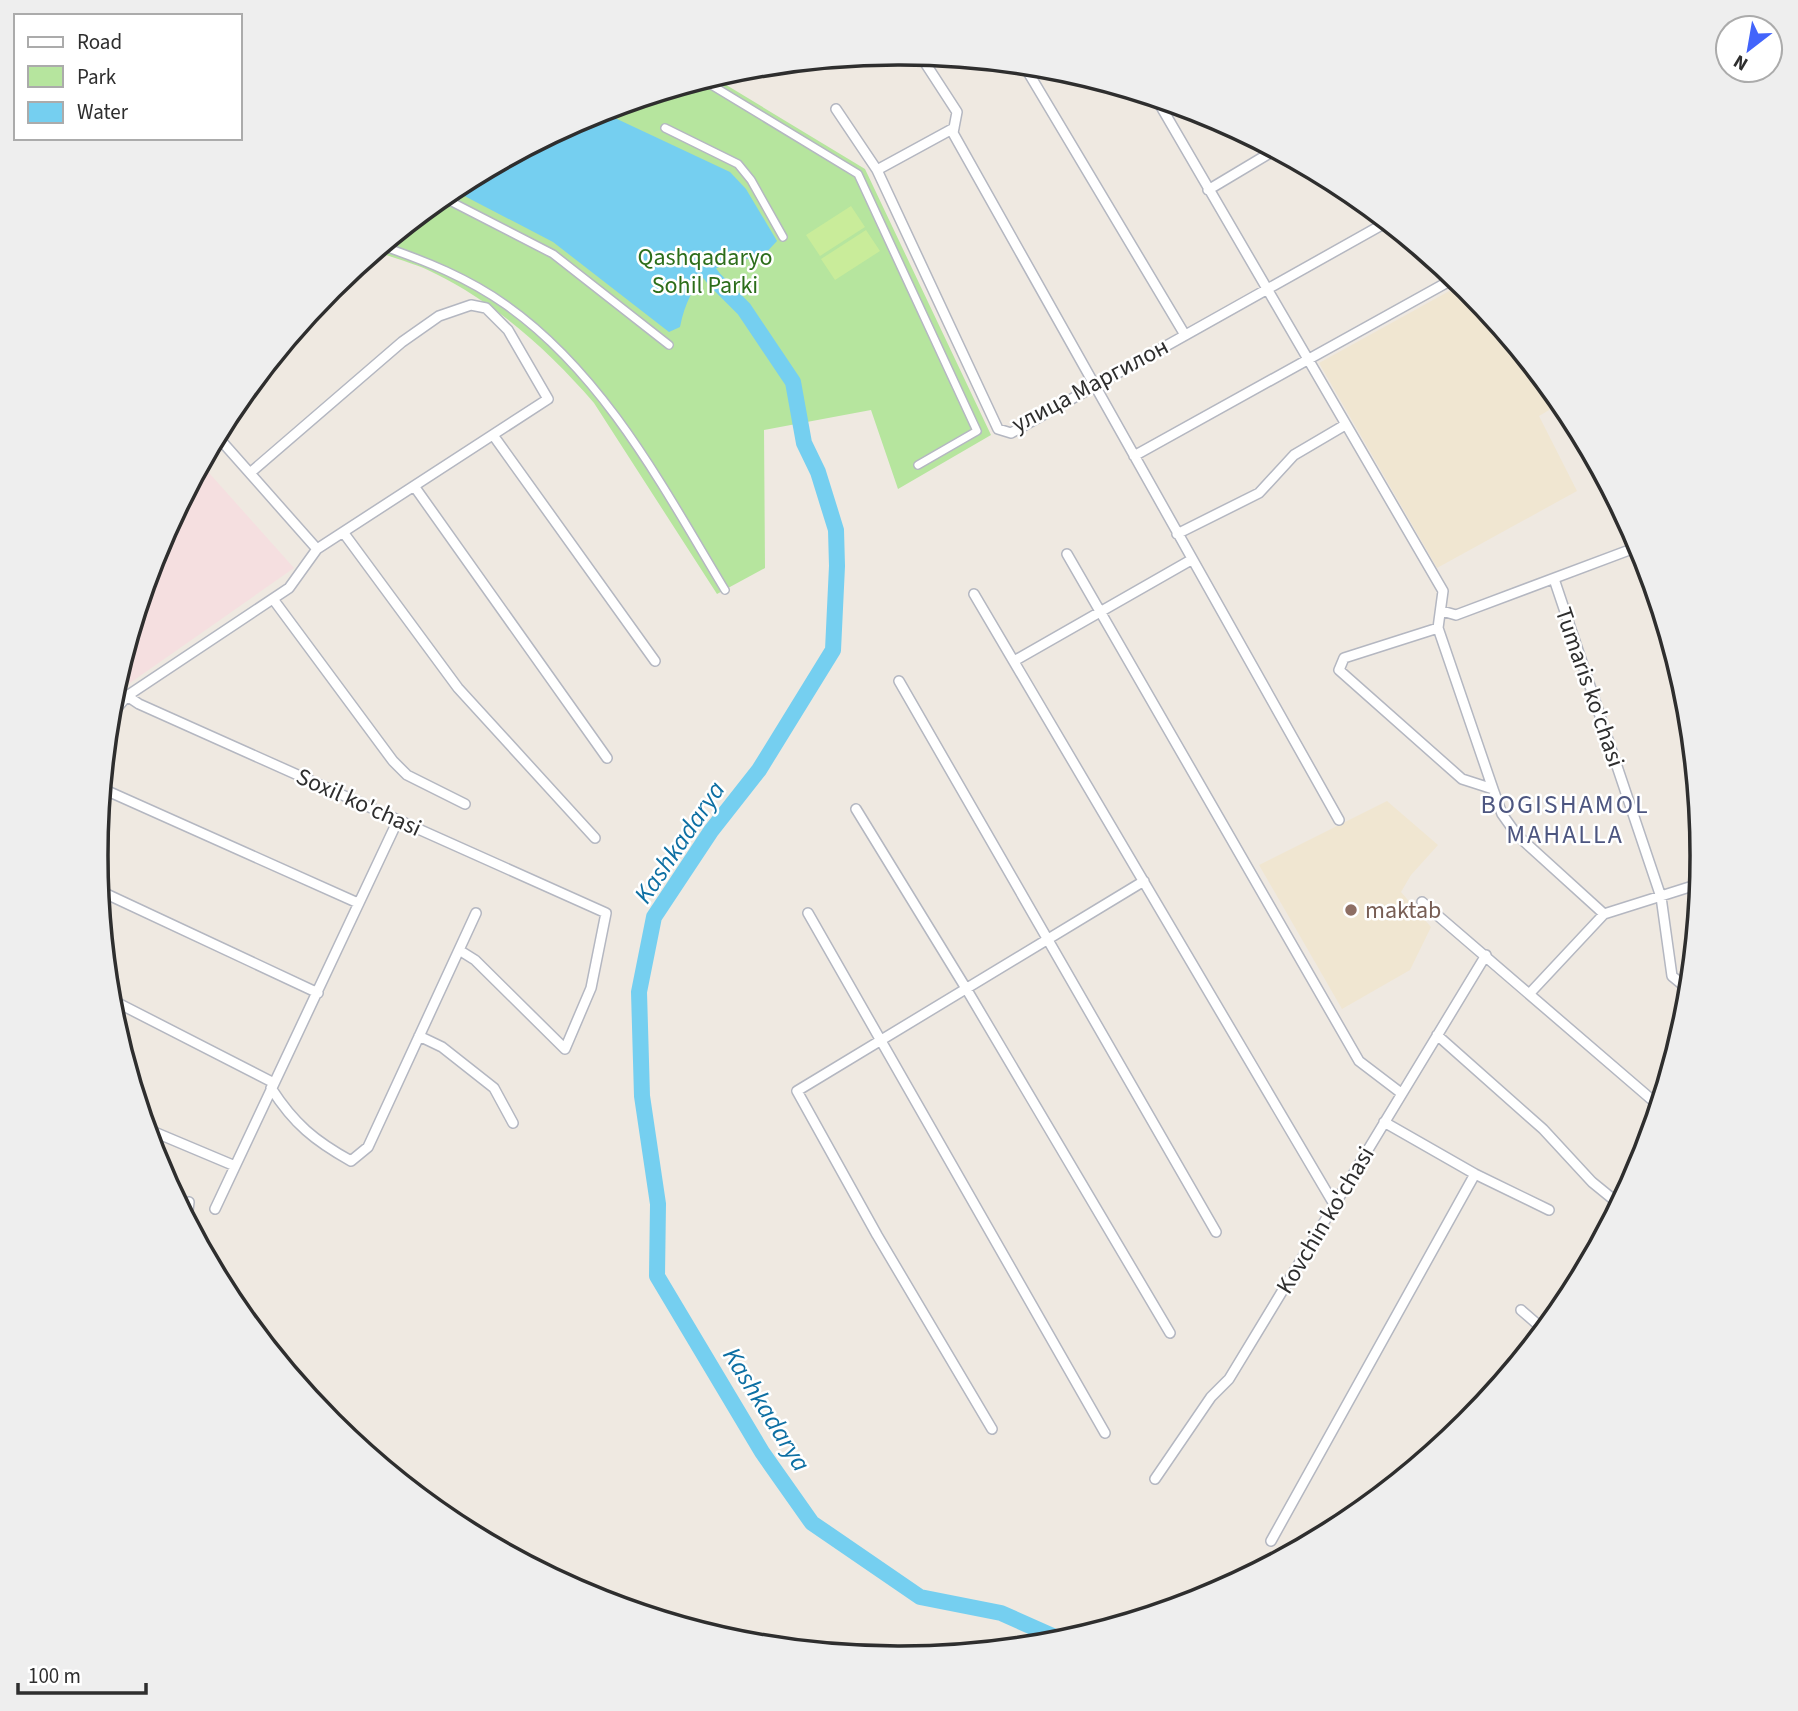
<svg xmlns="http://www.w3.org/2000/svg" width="1798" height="1711" font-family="'Source Sans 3',sans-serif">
  <rect width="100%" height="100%" fill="#efe9e1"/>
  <path fill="#f0e6d1" d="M 1462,284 L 1561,403 L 1539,416 L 1577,491 L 1437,568 L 1319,363 Z
    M 1387,801 L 1438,845 L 1411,875 L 1401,892 L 1431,927 L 1410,970 L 1342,1009 L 1259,865 Z"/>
  <path fill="#f5dfe0" d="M 202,465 L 294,568 L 130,683 L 118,678 L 157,548 Z"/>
  <path fill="#b6e59e" d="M 713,77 L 865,169 L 991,435 L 898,489 L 871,410 L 764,430 L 765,568 L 717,594 L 594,403 C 550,352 497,304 436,274 C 418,264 395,259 375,251 L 453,188 L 592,113 Z"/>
  <path fill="#c9ec9a" d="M 851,206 L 865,227 L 820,256 L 806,235 Z
    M 866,230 L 880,251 L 835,280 L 821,259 Z"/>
  <path fill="#75cff0" d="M 600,111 L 730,172 L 746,189 L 777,241 L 762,257 C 713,260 690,279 680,327 L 669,332 L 553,242 L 451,189 Z"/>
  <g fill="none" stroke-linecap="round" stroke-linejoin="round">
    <path stroke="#75cff0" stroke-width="16" d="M 696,256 L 715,280 L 744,309 L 793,382 L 804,443 L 818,472 L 836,530 L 837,566 L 833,650 L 759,770 L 711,831 L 654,917 L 639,992 L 642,1096 L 658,1204 L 657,1276 L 762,1452 L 812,1523 L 920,1597 L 1001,1613 L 1064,1641"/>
    <g stroke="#b4b7c1" stroke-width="10">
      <path id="pedestrian" d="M 703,80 L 858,174 L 977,431 L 918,465
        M 665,128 L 738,164 L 751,180 L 783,237
        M 442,197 L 553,254 L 669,345
        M 382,246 C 426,261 468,278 506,305 C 605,375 664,489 725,590"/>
    </g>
    <g stroke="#b4b7c1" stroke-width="12">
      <path id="minor" d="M 920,55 L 957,112 L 953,133 L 1339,820
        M 1028,72 L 1185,335
        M 1156,98 L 1443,591 L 1438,628 L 1493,789
        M 836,109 L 877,170 L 998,429 L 1011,433 L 1387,222
        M 877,170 L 954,128
        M 1208,190 L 1275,150
        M 493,435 L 655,661
        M 217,436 L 317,549
        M 1134,456 L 1455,278
        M 414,486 L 607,758
        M 343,532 L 458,688 L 595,838
        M 1177,534 L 1259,493 L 1294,455 L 1345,425
        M 1067,554 L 1359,1061 L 1401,1093
        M 1554,579 L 1661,897 L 1672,976 L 1689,990
        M 974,594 L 1335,1206
        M 273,599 L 393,761 L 407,775 L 465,804
        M 1442,611 L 1456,615 L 1640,546
        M 1438,628 L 1344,658 L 1339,670 L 1462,779 L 1493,789 L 1502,814 L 1517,835 L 1604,914
        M 1014,661 L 1191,560
        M 899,681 L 1216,1232
        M 115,688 L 139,704 L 606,913 L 591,988 L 565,1049 L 475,960 L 459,950
        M 110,716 L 127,696 L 289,588 L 317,549 L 548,399 L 508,330 L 486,308 L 471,305 L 439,316 L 402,342 L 250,473
        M 103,789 L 358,903
        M 856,809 L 967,990 L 1170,1333
        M 100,891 L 318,993
        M 1422,902 L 1658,1105
        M 808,913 L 1105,1433
        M 1531,992 L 1604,914 L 1699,884
        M 110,999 L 274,1083
        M 1437,1035 L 1543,1129 L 1592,1182 L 1619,1204
        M 419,1036 L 442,1047 L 494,1088 L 513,1123
        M 271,1088 C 294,1124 315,1141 351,1161 L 368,1147 L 476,913
        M 1384,1122 L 1475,1174 L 1549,1210
        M 147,1129 L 235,1166
        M 215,1209 L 398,820
        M 187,1219 L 189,1202
        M 1521,1310 L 1544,1330
        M 992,1429 L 877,1235 L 797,1091 L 1144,881
        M 1155,1479 L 1211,1397 L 1229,1379 L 1486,955
        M 1271,1541 L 1475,1174"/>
    </g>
    <use href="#pedestrian" stroke="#fff" stroke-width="7"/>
    <use href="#minor" stroke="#fff" stroke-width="9"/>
  </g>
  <circle fill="#8d6e63" stroke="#fff" stroke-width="2.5" cx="1351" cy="910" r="7"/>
  <g text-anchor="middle" stroke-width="5" stroke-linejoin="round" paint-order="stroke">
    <g font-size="24" fill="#2c6e1b" stroke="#fff">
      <text x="705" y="265">Qashqadaryo<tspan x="705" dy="28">Sohil Parki</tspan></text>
    </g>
    <g font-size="24" fill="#2e2e2e" stroke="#fff">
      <text transform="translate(1090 385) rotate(-28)" y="8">улица Маргилон</text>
      <text transform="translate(1590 687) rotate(71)" y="8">Tumaris ko'chasi</text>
      <text transform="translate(359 802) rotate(24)" y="8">Soxil ko'chasi</text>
      <text transform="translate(1325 1220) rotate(-59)" y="8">Kovchin ko'chasi</text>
    </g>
    <g font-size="24" fill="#785e54" stroke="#fff" text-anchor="start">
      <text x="1365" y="918">maktab</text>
    </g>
    <g font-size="26" letter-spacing="2" fill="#4d5680" stroke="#fff">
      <text x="1565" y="813">BOGISHAMOL<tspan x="1565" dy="30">MAHALLA</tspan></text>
    </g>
    <g font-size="26" font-style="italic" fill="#0d6fa3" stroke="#fff">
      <text transform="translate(679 842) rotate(-56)" y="9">Kashkadarya</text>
      <text transform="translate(767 1409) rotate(58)" y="9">Kashkadarya</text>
    </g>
  </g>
  <path d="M0 0H1798V1711H0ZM898 65H900A790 790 0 0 1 1690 855V856A790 790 0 0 1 900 1646H898A790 790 0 0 1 108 856V855A790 790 0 0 1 898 65Z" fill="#eee" fill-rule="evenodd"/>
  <path fill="none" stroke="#2e2e2e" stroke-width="3.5" d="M898 65H900A790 790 0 0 1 1690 855V856A790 790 0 0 1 900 1646H898A790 790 0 0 1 108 856V855A790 790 0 0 1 898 65Z"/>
  <rect x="14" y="14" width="228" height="126" fill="#ffffff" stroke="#ababab" stroke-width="2"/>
  <rect x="28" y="37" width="35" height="10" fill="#ffffff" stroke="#ababab" stroke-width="2"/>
  <text x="77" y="49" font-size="21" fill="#2e2e2e">Road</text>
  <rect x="28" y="66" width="35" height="21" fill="#b6e59e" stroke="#ababab" stroke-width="2"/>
  <text x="77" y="84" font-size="21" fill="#2e2e2e">Park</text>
  <rect x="28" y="102" width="35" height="21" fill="#75cff0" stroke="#ababab" stroke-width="2"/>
  <text x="77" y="119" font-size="21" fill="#2e2e2e">Water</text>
  <g transform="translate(1749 49) rotate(211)"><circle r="33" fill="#ffffff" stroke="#ababab" stroke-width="2"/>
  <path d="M0-5L12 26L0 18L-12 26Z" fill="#4264fb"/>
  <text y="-10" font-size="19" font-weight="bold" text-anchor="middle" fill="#2e2e2e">N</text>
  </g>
  <path d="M18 1683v10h128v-10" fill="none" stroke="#2e2e2e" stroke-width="3.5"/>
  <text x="28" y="1683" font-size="21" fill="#2e2e2e" stroke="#ffffff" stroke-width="5" paint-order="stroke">100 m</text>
</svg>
